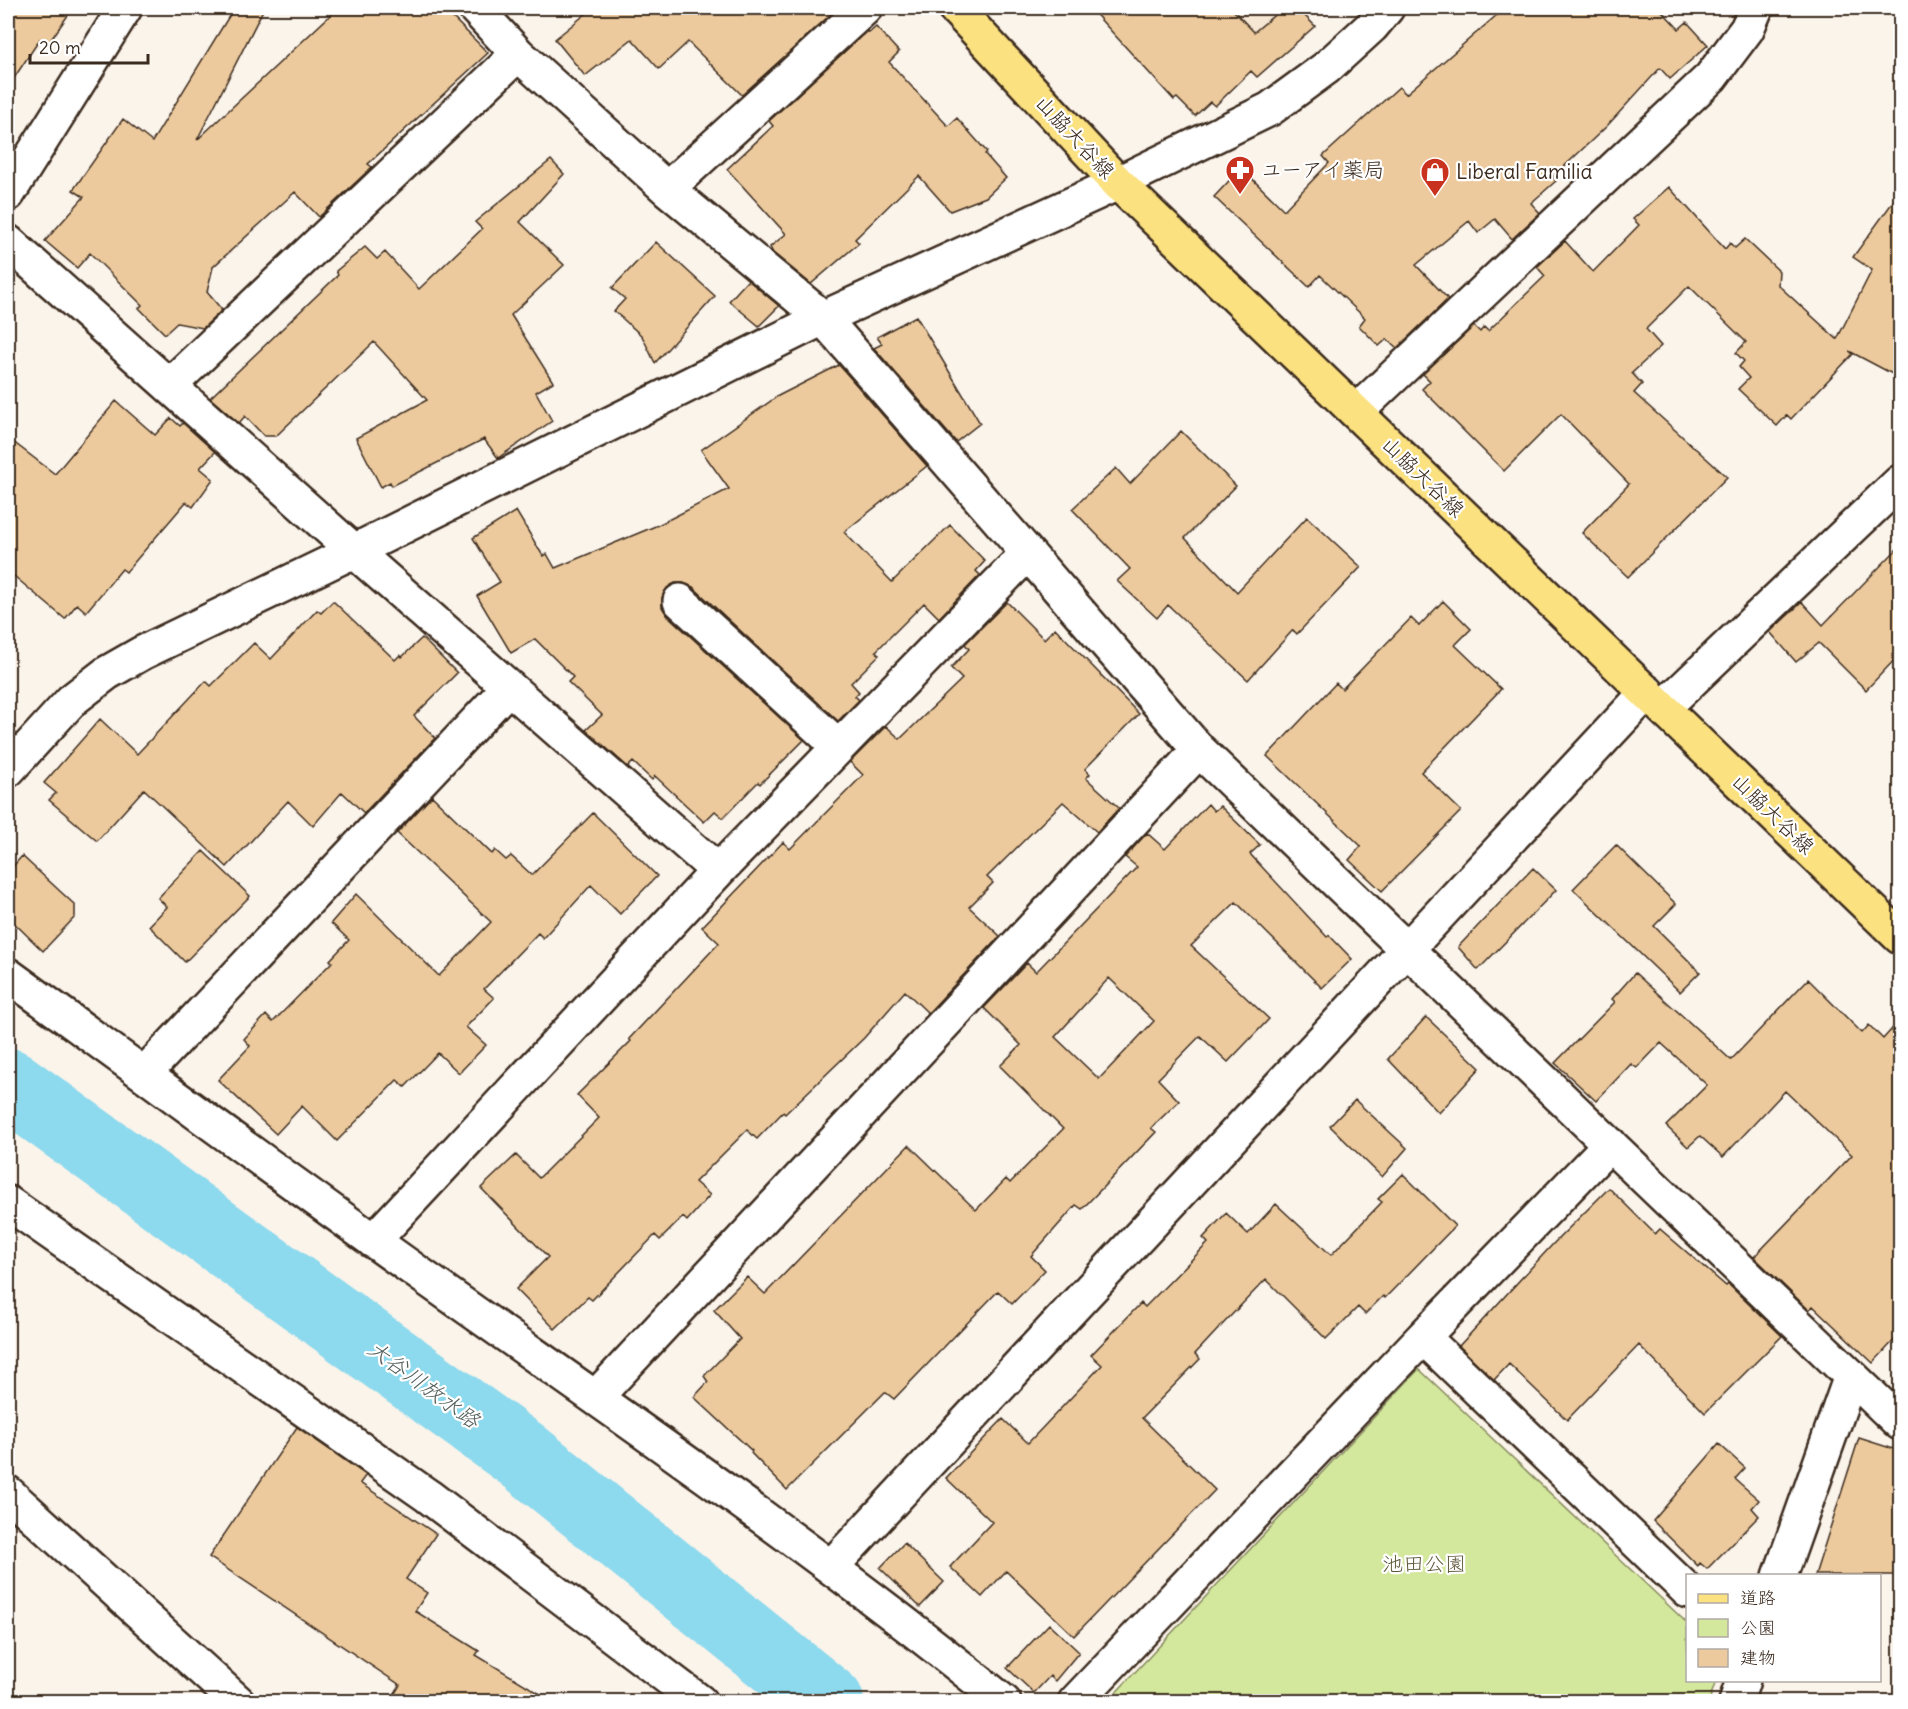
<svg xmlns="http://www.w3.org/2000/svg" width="1908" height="1709" font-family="Delius,'Klee One',sans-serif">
  <rect width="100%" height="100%" fill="#fbf4eb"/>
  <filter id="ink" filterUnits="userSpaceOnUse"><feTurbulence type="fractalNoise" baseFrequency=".0167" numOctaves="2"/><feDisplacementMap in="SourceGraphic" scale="12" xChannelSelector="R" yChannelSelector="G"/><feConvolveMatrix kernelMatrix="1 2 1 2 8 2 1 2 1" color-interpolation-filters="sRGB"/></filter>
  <g filter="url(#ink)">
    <path fill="#f6e7d4" d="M 1182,8 L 1315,8 L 1244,72 Z"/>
    <path fill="#d3e89d" stroke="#87895e" stroke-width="1.5" d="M 1419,1369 L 1687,1623 L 1688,1680 L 1716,1681 L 1709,1701 L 1108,1701 Z"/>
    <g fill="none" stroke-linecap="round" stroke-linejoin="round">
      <path stroke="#8dd9ed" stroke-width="72" d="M 8,1084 L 521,1454 L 828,1702"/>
    </g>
    <path fill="#ecca9d" stroke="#3b2a1e" stroke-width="1.5" fill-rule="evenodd" d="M 8,8 L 73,8 L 48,44 L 40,39 L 8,87 Z
      M 234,8 L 264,8 L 197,140 L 338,8 L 443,8 L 488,53 L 368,164 L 372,167 L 319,217 L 295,192 L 213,267 L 207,292 L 222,310 L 203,328 L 177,323 L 165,334 L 139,308 L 142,305 L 90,253 L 77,268 L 45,241 L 84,197 L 73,190 L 123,119 L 152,142 Z
      M 593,8 L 838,8 L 742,95 L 688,42 L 659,69 L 632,39 L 585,76 L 555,39 Z
      M 1090,8 L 1231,8 L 1254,32 L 1283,8 L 1297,8 L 1315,26 L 1257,77 L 1251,71 L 1215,106 L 1210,102 L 1195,116 L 1177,98 L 1174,100 Z
      M 1505,8 L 1659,8 L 1679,29 L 1687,22 L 1708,45 L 1670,79 L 1660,68 L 1607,126 L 1553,177 L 1556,181 L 1531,203 L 1540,213 L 1512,239 L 1495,219 L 1478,233 L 1469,221 L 1416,265 L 1448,299 L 1397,348 L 1387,339 L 1379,346 L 1359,326 L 1365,318 L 1320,275 L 1309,287 L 1214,197 L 1241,168 L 1284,210 L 1329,163 L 1323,156 L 1399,87 L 1406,94 Z
      M 876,27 L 899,52 L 889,62 L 948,126 L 957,118 L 987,152 L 985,154 L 1006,178 L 986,197 L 950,211 L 919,176 L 855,239 L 859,243 L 811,284 L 773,253 L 770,247 L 786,234 L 727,169 L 773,126 L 769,121 L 867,31 L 869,33 Z
      M 551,160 L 564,174 L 520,222 L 564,265 L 511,315 L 553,382 L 536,392 L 552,421 L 498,458 L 484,439 L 392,486 L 390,482 L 381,487 L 356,438 L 427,400 L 374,342 L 276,436 L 264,436 L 245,416 L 239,423 L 210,398 L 338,275 L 336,271 L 365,247 L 377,259 L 385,252 L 419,289 L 482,229 L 475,222 Z
      M 1669,187 L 1725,249 L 1730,243 L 1735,248 L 1745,239 L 1779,271 L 1778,285 L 1837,339 L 1872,270 L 1853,257 L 1900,192 L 1900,378 L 1849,351 L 1853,354 L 1791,419 L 1787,415 L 1777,426 L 1738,389 L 1749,378 L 1739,367 L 1744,361 L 1736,353 L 1746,342 L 1689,286 L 1646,329 L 1661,346 L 1632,373 L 1642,384 L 1634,393 L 1727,477 L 1628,577 L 1582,533 L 1629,484 L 1561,414 L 1504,471 L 1422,389 L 1430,381 L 1423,374 L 1474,326 L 1480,332 L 1484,327 L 1488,331 L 1545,276 L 1537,267 L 1565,241 L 1593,272 L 1639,225 L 1633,219 Z
      M 656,242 L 715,296 L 655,363 L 642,336 L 614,311 L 625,299 L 612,288 Z
      M 748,280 L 779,306 L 759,326 L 729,301 Z
      M 916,316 L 980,423 L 956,442 L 874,348 L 882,344 L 877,337 Z
      M 839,365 L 927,466 L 844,532 L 892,582 L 950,525 L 985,561 L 976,571 L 980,575 L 939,618 L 924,603 L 876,651 L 879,655 L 851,683 L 859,692 L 855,696 L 859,700 L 838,721 L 693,587 L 683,583 L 675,583 L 667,588 L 662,598 L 662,607 L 667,615 L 804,740 L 760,784 L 758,782 L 723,818 L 715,811 L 704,822 L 655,776 L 652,780 L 633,762 L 628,767 L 586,730 L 602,715 L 568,682 L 573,677 L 535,639 L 511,653 L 477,596 L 500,582 L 473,538 L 516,511 L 543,556 L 547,554 L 555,568 L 658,525 L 729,489 L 701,450 L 778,396 Z
      M 116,401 L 155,435 L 171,418 L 180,426 L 183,423 L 215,452 L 200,468 L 213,479 L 193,507 L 186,502 L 126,572 L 122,569 L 86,612 L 77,604 L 65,619 L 8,571 L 8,438 L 55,474 Z
      M 1181,431 L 1236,486 L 1185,538 L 1237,592 L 1307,517 L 1361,567 L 1297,634 L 1293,630 L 1248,680 L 1168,605 L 1157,618 L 1117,581 L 1130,569 L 1072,509 L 1116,468 L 1130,484 Z
      M 1900,546 L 1900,654 L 1866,690 L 1819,643 L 1796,662 L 1770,632 L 1802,602 L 1823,625 Z
      M 333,601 L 395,660 L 400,655 L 402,657 L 422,638 L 457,673 L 414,716 L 435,738 L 364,813 L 342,792 L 313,826 L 288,801 L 227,867 L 144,789 L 97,841 L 49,800 L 56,793 L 44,783 L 100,719 L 137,754 L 206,681 L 211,686 L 254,643 L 271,659 L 317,610 L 321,613 Z
      M 1443,601 L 1471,629 L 1455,645 L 1501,689 L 1421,772 L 1461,811 L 1382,891 L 1349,860 L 1361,846 L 1267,756 L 1336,683 L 1342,689 L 1411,618 L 1419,626 Z
      M 1007,602 L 1044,639 L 1055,628 L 1139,714 L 1085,769 L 1090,774 L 1086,778 L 1119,808 L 1097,832 L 1063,802 L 987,877 L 993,883 L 969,907 L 1000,936 L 928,1013 L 905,991 L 864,1038 L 785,1114 L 783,1112 L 757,1139 L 747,1130 L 695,1182 L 710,1195 L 687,1221 L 683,1217 L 660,1240 L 655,1235 L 592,1300 L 588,1297 L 555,1329 L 516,1289 L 548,1257 L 481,1188 L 516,1155 L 539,1178 L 599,1118 L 577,1095 L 631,1041 L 629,1039 L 719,943 L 702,927 L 783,842 L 790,849 L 863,775 L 850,762 L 886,726 L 900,739 L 962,679 L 951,668 L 969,649 L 965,644 Z
      M 432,796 L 492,854 L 495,850 L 506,860 L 511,856 L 532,875 L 593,813 L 657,876 L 620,914 L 591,885 L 543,938 L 538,933 L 484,989 L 494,998 L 466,1027 L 486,1045 L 459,1073 L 438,1053 L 405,1087 L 397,1080 L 337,1141 L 302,1106 L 276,1134 L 218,1080 L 250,1046 L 244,1039 L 266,1015 L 273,1022 L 332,962 L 330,960 L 349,940 L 331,923 L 356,894 L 439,976 L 491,922 L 397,833 Z
      M 1208,804 L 1214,811 L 1220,806 L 1260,845 L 1250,854 L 1327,937 L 1329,935 L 1352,959 L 1322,988 L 1236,902 L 1191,946 L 1269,1019 L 1228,1062 L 1200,1036 L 1158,1079 L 1179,1101 L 1151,1128 L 1156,1132 L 1082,1209 L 1076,1205 L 1031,1256 L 1045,1270 L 1012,1304 L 998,1291 L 894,1399 L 885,1392 L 787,1490 L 751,1453 L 752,1451 L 694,1397 L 708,1382 L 704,1376 L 740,1339 L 714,1310 L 747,1277 L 765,1294 L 909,1145 L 976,1210 L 1006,1179 L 1010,1183 L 1063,1129 L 1000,1066 L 1021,1045 L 984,1008 L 1027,963 L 1036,972 L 1137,867 L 1125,857 L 1147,833 L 1165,849 ZM 1109,978 L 1154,1021 L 1099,1079 L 1055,1037 Z
      M 1616,845 L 1676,904 L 1654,926 L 1700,972 L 1680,992 L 1573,889 Z
      M 203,851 L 250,896 L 185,962 L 149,926 L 167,907 L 158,898 Z
      M 22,856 L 75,905 L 75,917 L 43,951 L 8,917 L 8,872 Z
      M 1533,868 L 1556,890 L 1478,970 L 1458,947 Z
      M 1635,973 L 1731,1060 L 1808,979 L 1862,1033 L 1869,1025 L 1883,1039 L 1900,1020 L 1900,1334 L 1873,1363 L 1813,1306 L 1809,1310 L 1754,1257 L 1852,1155 L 1785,1091 L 1723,1157 L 1700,1136 L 1688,1147 L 1666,1126 L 1707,1085 L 1661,1043 L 1637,1068 L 1631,1064 L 1596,1101 L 1555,1063 L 1615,1002 L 1612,999 Z
      M 1426,1017 L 1480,1068 L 1439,1113 L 1388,1059 Z
      M 1355,1100 L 1407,1148 L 1382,1177 L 1330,1126 Z
      M 1403,1174 L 1455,1226 L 1385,1298 L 1383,1296 L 1365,1314 L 1358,1307 L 1326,1339 L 1266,1279 L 1223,1324 L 1195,1354 L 1200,1359 L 1142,1418 L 1215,1490 L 1074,1636 L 1006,1571 L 982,1597 L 950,1567 L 992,1522 L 946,1478 L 1003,1419 L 1028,1443 L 1102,1365 L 1091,1355 L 1141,1303 L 1145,1307 L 1208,1243 L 1203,1238 L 1226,1213 L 1248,1234 L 1276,1204 L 1331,1255 L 1382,1202 L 1378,1199 Z
      M 1609,1188 L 1655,1234 L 1660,1229 L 1726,1286 L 1728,1284 L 1782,1336 L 1705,1413 L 1639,1345 L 1567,1420 L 1509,1364 L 1494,1380 L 1459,1346 L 1553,1244 Z
      M 297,1427 L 366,1475 L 360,1483 L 436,1534 L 406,1579 L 427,1593 L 415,1611 L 479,1651 L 476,1655 L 552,1701 L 390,1701 L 400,1685 L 209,1557 Z
      M 1859,1438 L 1900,1451 L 1900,1575 L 1815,1575 Z
      M 1719,1444 L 1745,1468 L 1735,1479 L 1759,1500 L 1752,1508 L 1759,1516 L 1707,1569 L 1700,1563 L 1698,1566 L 1653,1521 Z
      M 904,1543 L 944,1582 L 920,1607 L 880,1568 Z
      M 1049,1624 L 1079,1652 L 1055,1681 L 1050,1676 L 1034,1693 L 1007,1668 Z"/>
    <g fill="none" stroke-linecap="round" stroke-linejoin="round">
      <g stroke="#3b2a1e" stroke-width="38">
        <path id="minor" d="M 475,8 L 518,54 L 667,189 L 823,318 L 1199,750 L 1900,1423
          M 667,189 L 865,8
          M 8,194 L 125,8
          M 8,242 L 354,551 L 718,871
          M 169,386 L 518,54
          M 1356,412 L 1711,77 L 1747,29 L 1756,8
          M 680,601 L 839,747
          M 1663,708 L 1900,482
          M 8,770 L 72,700 L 107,673 L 142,653 L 354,551 L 823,318 L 1118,183 L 1270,109 L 1326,68 L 1372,26 L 1387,8
          M 8,975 C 150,1078 291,1183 434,1284 C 626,1420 821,1553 1004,1702
          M 144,1074 L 509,687
          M 8,1203 L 428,1496 L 700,1702
          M 373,1241 L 718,871 L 1026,555
          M 1423,1337 L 1610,1144
          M 596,1397 L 1199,750
          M 8,1493 L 238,1702
          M 831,1567 L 1647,692
          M 1780,1576 L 1851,1376
          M 1075,1702 L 1423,1337 L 1688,1591
          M 1736,1702 L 1743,1680"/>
      </g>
      <g stroke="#3b2a1e" stroke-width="38">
        <path id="major" d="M 955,8 L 1118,183 L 1900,937"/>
      </g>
      <use href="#minor" stroke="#fff" stroke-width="33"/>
      <use href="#major" stroke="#fbe180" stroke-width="33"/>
    </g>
  </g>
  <defs>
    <g id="pharmacy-pin" transform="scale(1.5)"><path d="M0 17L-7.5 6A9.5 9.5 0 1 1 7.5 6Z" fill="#c8321e" stroke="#fff"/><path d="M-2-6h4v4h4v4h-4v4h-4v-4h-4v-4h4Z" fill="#fff"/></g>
    <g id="shop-pin" transform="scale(1.5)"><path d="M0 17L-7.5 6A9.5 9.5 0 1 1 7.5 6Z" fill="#c8321e" stroke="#fff"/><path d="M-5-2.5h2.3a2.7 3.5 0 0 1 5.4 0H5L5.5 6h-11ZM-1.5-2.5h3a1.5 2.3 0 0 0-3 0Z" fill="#fff"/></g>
  </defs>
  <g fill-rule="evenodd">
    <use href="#pharmacy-pin" x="1240" y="170"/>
    <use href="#shop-pin" x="1435" y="172"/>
  </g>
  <g text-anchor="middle" stroke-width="4.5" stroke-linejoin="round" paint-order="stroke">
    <g font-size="21" fill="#3b2a1e" stroke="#fff">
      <text transform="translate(1075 137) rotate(47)" y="7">山脇大谷線</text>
      <text transform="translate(1423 477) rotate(44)" y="7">山脇大谷線</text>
      <text transform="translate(1773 814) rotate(44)" y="7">山脇大谷線</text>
    </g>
    <g font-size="21" fill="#3b2a1e" stroke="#fff" text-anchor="start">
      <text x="1261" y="177">ユーアイ薬局</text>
      <text x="1456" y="179">Liberal Familia</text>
    </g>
    <g font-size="21" fill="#615a3e" stroke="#fff">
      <text x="1424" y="1571">池田公園</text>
    </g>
    <g font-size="22" font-style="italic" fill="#545f5c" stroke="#fff">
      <text transform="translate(424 1384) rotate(36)" y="8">大谷川放水路</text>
    </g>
  </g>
  <rect width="1908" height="1709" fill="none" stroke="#fff" stroke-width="30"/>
  <rect x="15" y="15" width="1878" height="1679" fill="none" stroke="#3b2a1e" stroke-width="2" filter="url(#ink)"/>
  <rect x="1686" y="1574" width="195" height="108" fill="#ffffff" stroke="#b1aaa5" stroke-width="1.5"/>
  <rect x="1698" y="1594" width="30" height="9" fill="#fbe180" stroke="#b1aaa5" stroke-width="1.5"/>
  <text x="1740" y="1604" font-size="18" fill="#3b2a1e">道路</text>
  <rect x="1698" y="1619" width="30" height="18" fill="#d3e89d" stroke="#b1aaa5" stroke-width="1.5"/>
  <text x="1740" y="1634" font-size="18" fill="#3b2a1e">公園</text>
  <rect x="1698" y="1649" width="30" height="18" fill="#ecca9d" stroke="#b1aaa5" stroke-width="1.5"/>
  <text x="1740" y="1664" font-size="18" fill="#3b2a1e">建物</text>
  <path d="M30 54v9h118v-9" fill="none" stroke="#3b2a1e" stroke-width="3"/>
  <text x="39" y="54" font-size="18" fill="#3b2a1e" stroke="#ffffff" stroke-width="4.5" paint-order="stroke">20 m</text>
</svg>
